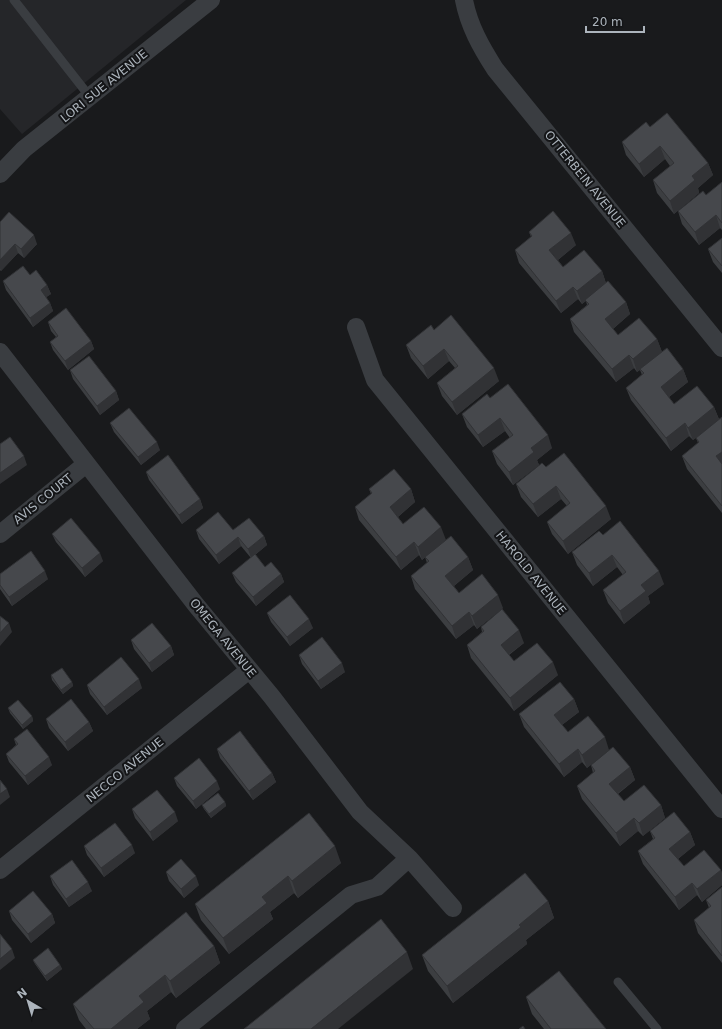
<svg xmlns="http://www.w3.org/2000/svg" width="722" height="1029" font-family="'DejaVu Sans',sans-serif">
  <rect width="100%" height="100%" fill="#191a1c"/>
  <path fill="#252629" d="M 0,0 L 186,0 L 22,134 L 0,109 Z"/>
  <g fill="none" stroke-linecap="round" stroke-linejoin="round">
    <path stroke="#3a3d41" stroke-width="9" d="M 14,0 L 90,97
      M 618,982 L 657,1029"/>
    <path stroke="#3a3d41" stroke-width="18" d="M 464,0 C 469,26 481,47 495,69 L 722,348
      M 0,174 L 24,149 L 211,0
      M 356,327 L 375,380 L 722,809
      M 0,352 L 196,605 L 272,697 L 360,812 L 409,858
      M 0,534 L 86,464
      M 0,870 L 249,670
      M 185,1029 L 351,895 L 377,887 L 409,858 L 453,908"/>
  </g>
  <path fill="#3c3e41" d="M 650,127 L 708,163 L 713,175 L 698,188 L 699,193 L 674,214 L 657,193 L 653,180 L 670,166 L 665,159 L 644,177 L 626,155 L 622,142 Z
    M 722,182 L 722,230 L 720,228 L 699,245 L 682,224 L 678,211 L 706,195 Z
    M 0,222 L 37,244 L 24,258 L 18,253 L 1,271 L 0,270 Z
    M 529,232 L 576,245 L 558,260 L 563,267 L 602,271 L 606,283 L 626,302 L 630,314 L 613,329 L 618,335 L 657,339 L 662,352 L 683,369 L 688,382 L 669,397 L 674,404 L 714,407 L 719,419 L 722,417 L 722,513 L 687,469 L 682,456 L 698,443 L 696,438 L 693,440 L 689,436 L 671,451 L 631,400 L 626,388 L 642,375 L 640,370 L 637,372 L 634,368 L 616,382 L 574,332 L 570,319 L 587,305 L 586,301 L 582,304 L 578,299 L 561,313 L 519,263 L 515,250 L 531,237 Z
    M 722,238 L 722,273 L 713,262 L 708,249 Z
    M 30,275 L 47,285 L 51,294 L 46,297 L 50,303 L 53,311 L 33,327 L 6,290 L 3,281 Z
    M 48,322 L 91,341 L 94,349 L 68,370 L 53,350 L 50,342 L 56,337 L 51,331 Z
    M 434,330 L 499,381 L 457,415 L 442,396 L 437,383 L 455,368 L 449,361 L 428,379 L 411,358 L 406,345 Z
    M 70,370 L 116,391 L 119,400 L 100,415 L 73,379 Z
    M 490,398 L 552,448 L 537,460 L 539,465 L 513,485 L 497,464 L 492,451 L 510,438 L 505,431 L 483,447 L 467,427 L 462,414 Z
    M 110,423 L 160,450 L 141,465 L 114,432 Z
    M 546,467 L 611,519 L 568,554 L 552,534 L 547,522 L 567,506 L 561,499 L 538,517 L 521,497 L 516,484 Z
    M 146,472 L 200,499 L 203,508 L 182,524 L 149,480 Z
    M 369,489 L 411,489 L 415,502 L 398,517 L 403,524 L 446,540 L 422,560 L 419,555 L 401,570 L 359,520 L 355,507 L 371,494 Z
    M 196,530 L 233,530 L 264,536 L 267,545 L 255,555 L 265,567 L 281,574 L 284,582 L 256,606 L 236,582 L 232,573 L 251,558 L 241,546 L 219,564 L 199,539 Z
    M 52,534 L 103,561 L 85,577 L 56,542 Z
    M 603,535 L 664,584 L 648,596 L 650,603 L 624,624 L 608,603 L 603,590 L 623,575 L 617,567 L 593,586 L 577,565 L 572,552 Z
    M 425,557 L 468,557 L 473,570 L 454,586 L 459,593 L 503,608 L 477,629 L 474,625 L 456,639 L 415,589 L 411,576 L 427,563 Z
    M 0,574 L 48,579 L 12,606 L 0,589 Z
    M 267,613 L 313,628 L 290,646 L 271,622 Z
    M 481,627 L 524,643 L 509,655 L 514,661 L 558,675 L 514,711 L 471,658 L 467,645 L 482,632 Z
    M 131,640 L 171,646 L 174,655 L 152,672 L 134,649 Z
    M 299,655 L 345,672 L 321,689 L 302,664 Z
    M 51,675 L 72,682 L 73,686 L 63,694 L 52,680 Z
    M 87,685 L 142,688 L 107,715 L 90,694 Z
    M 574,699 L 579,712 L 562,725 L 568,732 L 609,750 L 587,768 L 582,762 L 564,777 L 524,727 L 519,714 Z
    M 8,708 L 32,716 L 33,721 L 23,729 L 10,713 Z
    M 46,719 L 89,722 L 93,731 L 68,751 L 49,728 Z
    M 14,739 L 52,765 L 28,785 L 9,762 L 6,754 L 16,745 Z
    M 217,749 L 272,773 L 276,782 L 253,800 L 220,758 Z
    M 591,765 L 630,767 L 635,780 L 618,794 L 624,801 L 661,805 L 665,818 L 643,836 L 638,831 L 620,846 L 582,799 L 577,786 L 593,773 Z
    M 174,778 L 220,789 L 196,809 L 177,786 Z
    M 225,802 L 226,806 L 211,818 L 204,809 L 202,805 Z
    M 132,809 L 178,821 L 153,841 L 135,818 Z
    M 309,813 L 341,863 L 298,898 L 294,893 L 270,912 L 273,919 L 229,954 L 201,920 L 195,904 Z
    M 650,831 L 690,832 L 695,845 L 678,859 L 684,866 L 721,870 L 722,874 L 722,885 L 702,902 L 697,895 L 679,910 L 643,864 L 638,851 L 653,839 Z
    M 84,846 L 135,853 L 104,877 L 87,855 Z
    M 166,872 L 199,885 L 184,898 L 169,881 Z
    M 50,876 L 92,891 L 69,907 L 53,885 Z
    M 722,887 L 722,963 L 698,933 L 694,920 L 709,908 L 706,900 Z
    M 548,901 L 554,918 L 526,940 L 527,944 L 453,1003 L 428,971 L 422,955 Z
    M 9,911 L 52,914 L 55,923 L 31,943 L 12,920 Z
    M 214,946 L 220,963 L 176,998 L 171,992 L 147,1011 L 150,1019 L 137,1029 L 86,1029 L 79,1020 L 73,1004 Z
    M 33,960 L 60,965 L 62,969 L 47,981 L 35,964 Z
    M 526,997 L 606,1029 L 544,1029 L 532,1014 Z"/>
  <path fill="#313235" d="M 660,146 L 665,159 L 644,177 L 639,164 Z
    M 708,163 L 713,175 L 698,188 L 699,193 L 674,214 L 670,201 L 692,176 Z
    M 716,215 L 720,228 L 699,245 L 695,232 Z
    M 571,233 L 576,245 L 554,263 L 549,250 Z
    M 34,235 L 37,244 L 24,258 L 21,249 Z
    M 15,244 L 18,253 L 1,271 L 0,268 L 0,260 Z
    M 602,271 L 606,284 L 582,304 L 577,291 Z
    M 47,285 L 51,294 L 44,299 L 41,290 Z
    M 573,287 L 578,299 L 561,313 L 556,301 Z
    M 626,302 L 630,314 L 609,332 L 605,319 Z
    M 50,303 L 53,311 L 33,327 L 30,318 Z
    M 657,339 L 662,352 L 637,372 L 633,359 Z
    M 91,341 L 94,349 L 68,370 L 65,361 Z
    M 444,349 L 449,361 L 428,379 L 423,366 Z
    M 629,355 L 634,368 L 616,382 L 612,369 Z
    M 494,368 L 499,381 L 457,415 L 452,402 Z
    M 683,369 L 688,382 L 665,400 L 661,387 Z
    M 116,391 L 119,400 L 100,415 L 97,406 Z
    M 714,407 L 719,420 L 693,440 L 688,428 Z
    M 500,418 L 505,431 L 483,447 L 478,435 Z
    M 685,423 L 689,436 L 671,451 L 666,438 Z
    M 548,435 L 552,448 L 537,460 L 539,465 L 513,485 L 509,472 L 531,448 Z
    M 157,442 L 160,450 L 141,465 L 138,457 Z
    M 722,452 L 722,468 L 716,456 Z
    M 24,456 L 27,465 L 0,484 L 0,473 Z
    M 556,486 L 561,499 L 538,517 L 533,504 Z
    M 411,489 L 415,502 L 394,520 L 390,507 Z
    M 200,499 L 203,508 L 182,524 L 179,515 Z
    M 606,506 L 611,519 L 568,554 L 563,541 Z
    M 441,527 L 446,540 L 422,560 L 418,547 Z
    M 264,536 L 267,545 L 251,558 L 248,549 Z
    M 238,537 L 241,546 L 219,564 L 216,555 Z
    M 414,542 L 419,555 L 401,570 L 396,557 Z
    M 100,553 L 103,561 L 85,577 L 82,568 Z
    M 612,555 L 617,567 L 593,586 L 589,573 Z
    M 468,557 L 473,570 L 450,589 L 445,576 Z
    M 45,571 L 48,579 L 12,606 L 9,597 Z
    M 659,571 L 664,584 L 648,596 L 650,603 L 624,624 L 620,611 L 641,585 Z
    M 281,574 L 284,582 L 256,606 L 253,597 Z
    M 498,595 L 503,608 L 477,629 L 472,616 Z
    M 469,612 L 474,625 L 456,639 L 452,626 Z
    M 309,619 L 313,628 L 290,646 L 287,637 Z
    M 9,623 L 12,632 L 0,646 L 0,633 Z
    M 519,630 L 524,643 L 505,657 L 501,645 Z
    M 171,646 L 174,655 L 152,672 L 149,663 Z
    M 553,662 L 558,675 L 514,711 L 510,698 Z
    M 342,663 L 345,672 L 321,689 L 318,681 Z
    M 139,679 L 142,688 L 107,715 L 104,707 Z
    M 72,682 L 73,686 L 63,694 L 61,690 Z
    M 574,699 L 579,712 L 559,727 L 554,715 Z
    M 32,716 L 33,721 L 23,729 L 22,725 Z
    M 89,722 L 93,731 L 68,751 L 65,742 Z
    M 605,737 L 609,750 L 587,768 L 582,755 Z
    M 578,749 L 582,762 L 564,777 L 559,764 Z
    M 49,757 L 52,765 L 28,785 L 25,776 Z
    M 630,767 L 635,780 L 614,796 L 609,784 Z
    M 272,773 L 276,782 L 253,800 L 249,791 Z
    M 217,781 L 220,789 L 196,809 L 193,801 Z
    M 7,789 L 10,797 L 0,805 L 0,794 Z
    M 225,802 L 226,806 L 211,818 L 209,814 Z
    M 661,805 L 665,818 L 643,836 L 639,823 Z
    M 175,812 L 178,821 L 153,841 L 150,832 Z
    M 634,818 L 638,831 L 620,846 L 616,833 Z
    M 690,832 L 695,845 L 674,862 L 669,849 Z
    M 132,845 L 135,853 L 104,877 L 101,868 Z
    M 335,846 L 341,863 L 298,898 L 292,881 Z
    M 721,870 L 722,874 L 722,885 L 702,902 L 697,889 Z
    M 196,876 L 199,885 L 184,898 L 181,889 Z
    M 288,876 L 294,893 L 270,912 L 273,919 L 229,954 L 223,938 L 262,897 Z
    M 88,882 L 92,891 L 69,907 L 66,899 Z
    M 692,883 L 697,895 L 679,910 L 675,897 Z
    M 548,901 L 554,918 L 526,940 L 527,944 L 453,1003 L 447,986 L 519,925 Z
    M 52,914 L 55,923 L 31,943 L 28,934 Z
    M 214,946 L 220,963 L 176,998 L 170,981 Z
    M 12,949 L 15,958 L 0,970 L 0,959 Z
    M 407,952 L 413,969 L 338,1029 L 311,1029 Z
    M 60,965 L 62,969 L 47,981 L 45,976 Z
    M 165,975 L 171,992 L 147,1011 L 150,1019 L 137,1029 L 111,1029 L 139,996 Z"/>
  <path fill="#46484c" stroke="#313235" d="M 667,113 L 708,163 L 692,176 L 695,180 L 670,201 L 653,180 L 674,163 L 660,146 L 639,164 L 622,142 L 646,122 L 650,127 Z
    M 722,182 L 722,223 L 716,215 L 695,232 L 678,211 L 703,191 L 706,195 Z
    M 553,211 L 571,233 L 549,250 L 563,267 L 584,250 L 602,271 L 577,291 L 573,287 L 556,301 L 515,250 L 532,236 L 529,232 Z
    M 9,212 L 34,235 L 21,249 L 15,244 L 0,260 L 0,222 Z
    M 722,238 L 722,266 L 708,249 Z
    M 23,266 L 30,275 L 36,270 L 47,285 L 41,290 L 50,303 L 30,318 L 3,281 Z
    M 608,281 L 626,302 L 605,319 L 618,335 L 639,318 L 657,339 L 633,359 L 629,355 L 612,369 L 570,319 L 589,304 L 585,300 Z
    M 66,308 L 91,341 L 65,361 L 50,342 L 58,336 L 48,322 Z
    M 451,315 L 494,368 L 452,402 L 437,383 L 458,366 L 444,349 L 423,366 L 406,345 L 431,325 L 434,330 Z
    M 667,348 L 683,369 L 661,387 L 674,404 L 697,386 L 714,407 L 688,428 L 685,423 L 666,438 L 626,388 L 644,373 L 640,369 Z
    M 89,356 L 116,391 L 97,406 L 70,370 Z
    M 508,384 L 548,435 L 531,448 L 534,452 L 509,472 L 492,451 L 513,435 L 500,418 L 478,435 L 462,414 L 487,394 L 490,398 Z
    M 129,408 L 157,442 L 138,457 L 110,423 Z
    M 722,417 L 722,452 L 716,456 L 722,464 L 722,506 L 682,456 L 699,442 L 696,438 Z
    M 10,437 L 24,456 L 0,473 L 0,444 Z
    M 564,453 L 606,506 L 563,541 L 547,522 L 570,503 L 556,486 L 533,504 L 516,484 L 542,463 L 546,467 Z
    M 168,455 L 200,499 L 179,515 L 146,472 Z
    M 394,469 L 411,489 L 390,507 L 403,524 L 424,507 L 441,527 L 418,547 L 414,542 L 396,557 L 355,507 L 372,493 L 369,489 Z
    M 218,512 L 233,530 L 249,518 L 264,536 L 248,549 L 238,537 L 216,555 L 196,530 Z
    M 71,518 L 100,553 L 82,568 L 52,534 Z
    M 620,521 L 659,571 L 641,585 L 646,591 L 620,611 L 603,590 L 626,572 L 612,555 L 589,573 L 572,552 L 599,531 L 603,535 Z
    M 451,536 L 468,557 L 445,576 L 459,593 L 482,574 L 498,595 L 472,616 L 469,612 L 452,626 L 411,576 L 429,561 L 425,557 Z
    M 31,551 L 45,571 L 9,597 L 0,585 L 0,574 Z
    M 255,554 L 265,567 L 271,562 L 281,574 L 253,597 L 232,573 Z
    M 290,595 L 309,619 L 287,637 L 267,613 Z
    M 502,609 L 519,630 L 501,645 L 514,661 L 537,643 L 553,662 L 510,698 L 467,645 L 484,631 L 481,627 Z
    M 0,616 L 9,623 L 0,633 Z
    M 152,623 L 171,646 L 149,663 L 131,640 Z
    M 322,637 L 342,663 L 318,681 L 299,655 Z
    M 121,657 L 139,679 L 104,707 L 87,685 Z
    M 62,668 L 72,682 L 61,690 L 51,675 Z
    M 560,682 L 574,699 L 554,715 L 568,732 L 588,716 L 605,737 L 582,755 L 578,749 L 559,764 L 519,714 Z
    M 71,699 L 89,722 L 65,742 L 46,719 Z
    M 18,700 L 32,716 L 22,725 L 8,708 Z
    M 27,729 L 49,757 L 25,776 L 6,754 L 18,744 L 14,739 Z
    M 240,731 L 272,773 L 249,791 L 217,749 Z
    M 613,747 L 630,767 L 609,784 L 624,801 L 644,785 L 661,805 L 639,823 L 634,818 L 616,833 L 577,786 L 595,771 L 591,765 Z
    M 199,758 L 217,781 L 193,801 L 174,778 Z
    M 0,780 L 7,789 L 0,794 Z
    M 157,790 L 175,812 L 150,832 L 132,809 Z
    M 218,793 L 225,802 L 209,814 L 202,805 Z
    M 674,812 L 690,832 L 669,849 L 684,866 L 704,850 L 721,870 L 697,889 L 692,883 L 675,897 L 638,851 L 655,838 L 650,831 Z
    M 309,813 L 335,846 L 292,881 L 288,876 L 262,897 L 267,903 L 223,938 L 195,904 Z
    M 115,823 L 132,845 L 101,868 L 84,846 Z
    M 181,859 L 196,876 L 181,889 L 166,872 Z
    M 72,860 L 88,882 L 66,899 L 50,876 Z
    M 525,873 L 548,901 L 519,925 L 521,927 L 447,986 L 422,955 Z
    M 722,887 L 722,956 L 694,920 L 711,906 L 706,900 Z
    M 33,891 L 52,914 L 28,934 L 9,911 Z
    M 186,912 L 214,946 L 170,981 L 165,975 L 139,996 L 144,1002 L 111,1029 L 94,1029 L 73,1004 Z
    M 381,919 L 407,952 L 311,1029 L 244,1029 Z
    M 0,934 L 12,949 L 0,959 Z
    M 48,948 L 60,965 L 45,976 L 33,960 Z
    M 559,971 L 606,1029 L 551,1029 L 526,997 Z
    M 523,1026 L 525,1029 L 519,1029 Z"/>
  <g text-anchor="middle" stroke-width="4" stroke-linejoin="round" paint-order="stroke">
    <g font-size="12" fill="#acb4bc" stroke="#141517">
      <text transform="translate(104 86) rotate(-39)" y="4">LORI SUE AVENUE</text>
      <text transform="translate(585 179) rotate(51)" y="4">OTTERBEIN AVENUE</text>
      <text transform="translate(43 499) rotate(-39)" y="4">AVIS COURT</text>
      <text transform="translate(531 573) rotate(51)" y="4">HAROLD AVENUE</text>
      <text transform="translate(223 638) rotate(51)" y="4">OMEGA AVENUE</text>
      <text transform="translate(125 770) rotate(-39)" y="4">NECCO AVENUE</text>
    </g>
  </g>
  <g transform="translate(28 1001) rotate(322)" stroke="#141517" stroke-width="3" paint-order="stroke">
  <path d="M0-3L7 15L0 10L-7 15Z" fill="#acb4bc"/>
  <text y="-6" font-size="11" font-weight="bold" text-anchor="middle" fill="#acb4bc">N</text>
  </g>
  <path d="M586 26v6h58v-6" fill="none" stroke="#acb4bc" stroke-width="2"/>
  <text x="592" y="26" font-size="12" fill="#acb4bc" stroke="#141517" stroke-width="3" paint-order="stroke">20 m</text>
</svg>
